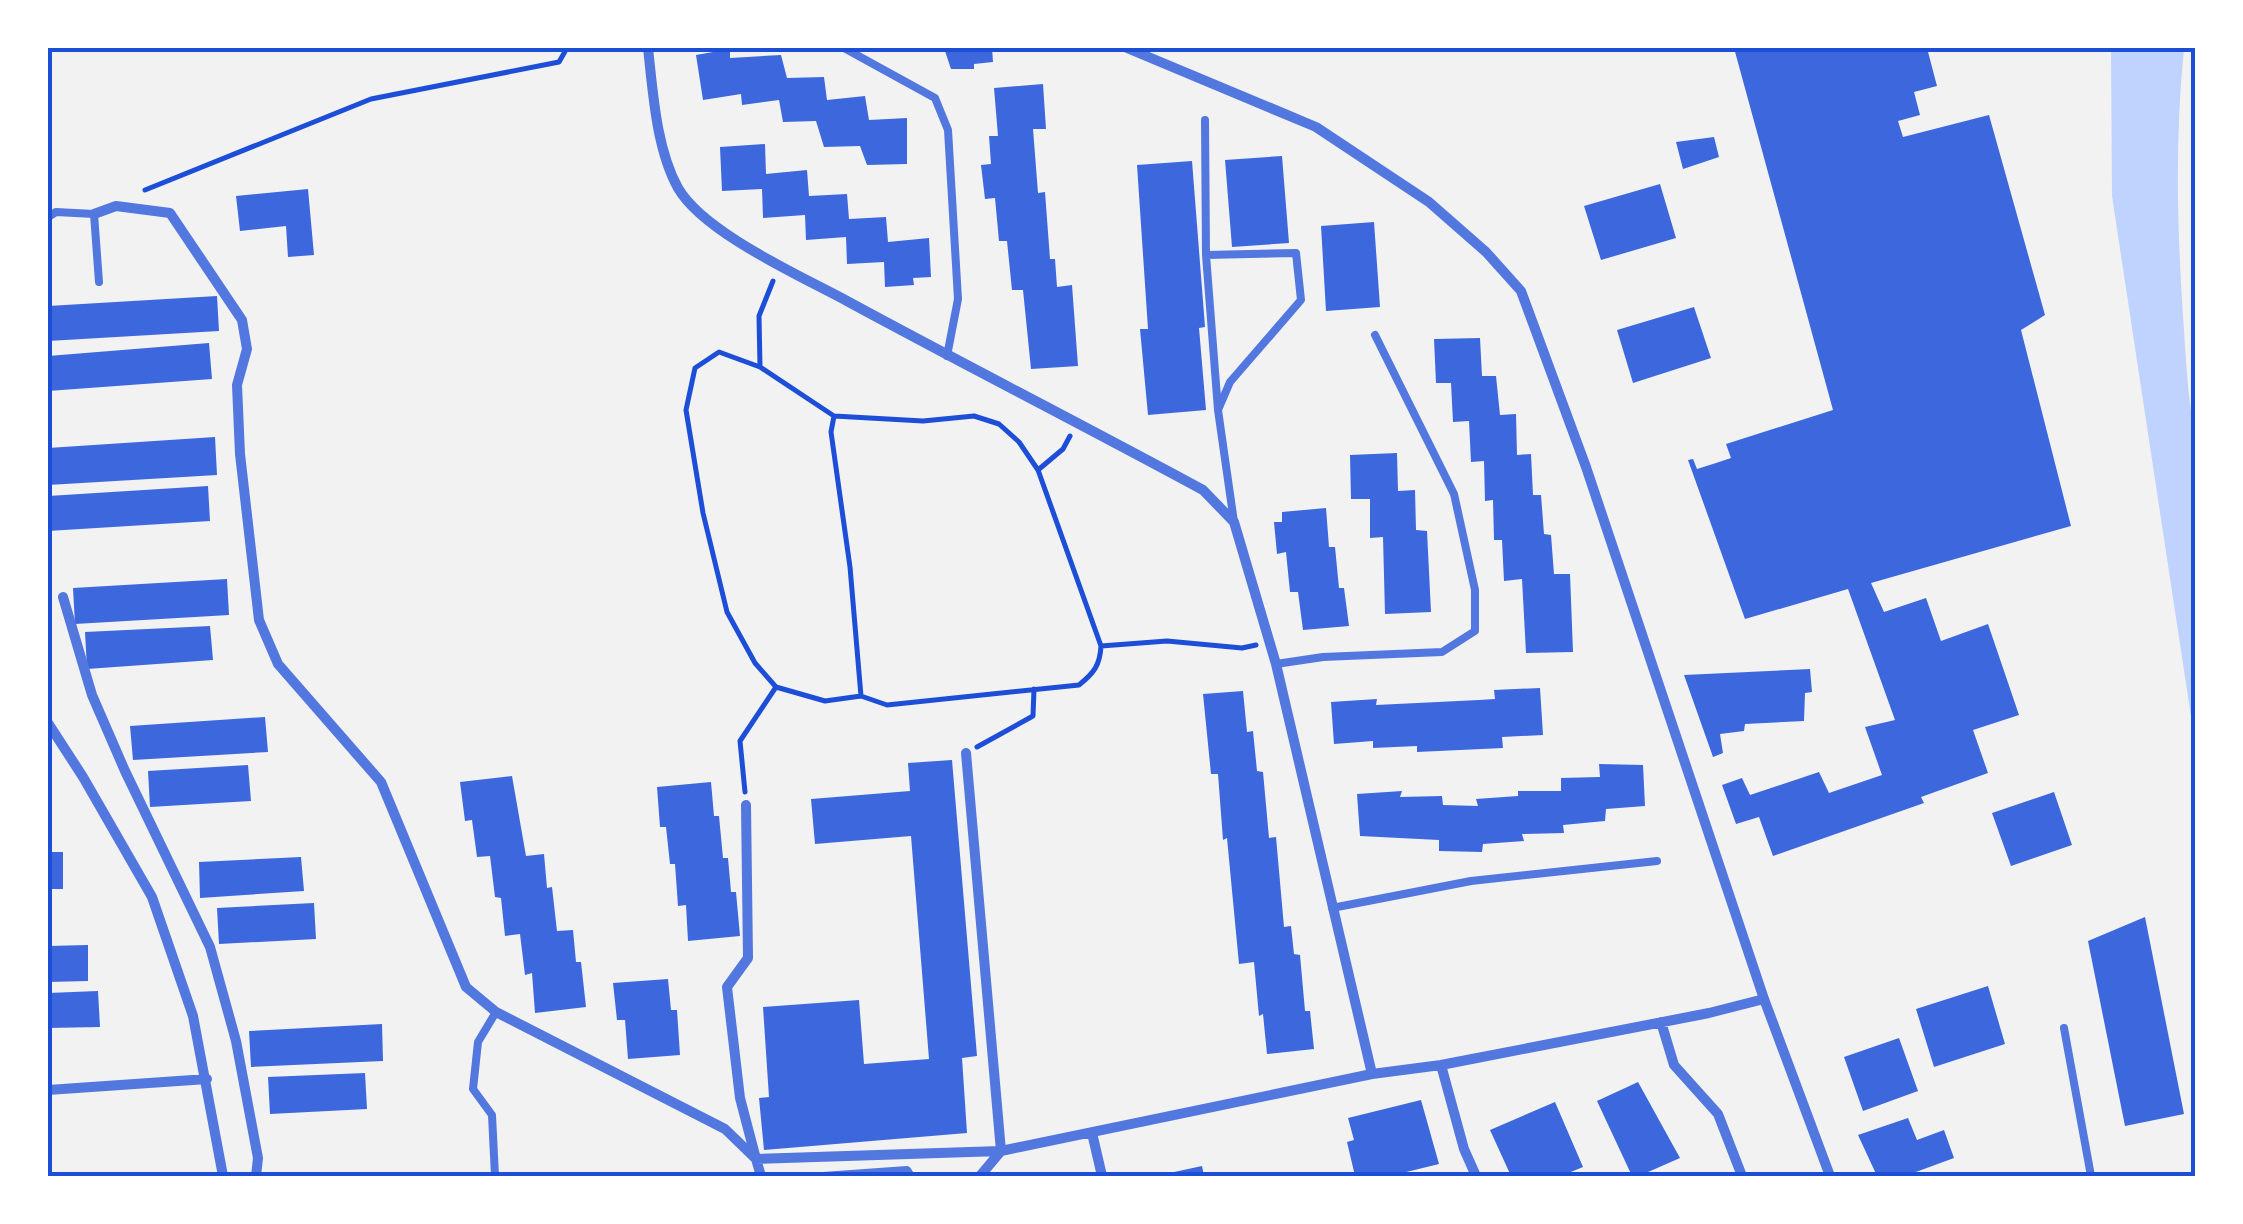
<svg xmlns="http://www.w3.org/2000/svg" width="2243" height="1224" font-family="Quicksand,sans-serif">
  <rect width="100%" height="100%" fill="#f2f2f2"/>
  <path fill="#bfd3fe" d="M 2111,48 L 2184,48 C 2175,137 2177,226 2183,316 C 2186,357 2187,398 2196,438 L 2195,743 L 2112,196 Z"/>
  <path fill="#3d67dc" d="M 944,48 L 992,48 L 993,62 L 974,64 L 974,69 L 951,69 Z
    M 1734,48 L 1927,48 L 1937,86 L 1914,92 L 1920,115 L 1898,121 L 1903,137 L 1989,115 L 2045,315 L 2021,330 L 2071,526 L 1871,583 L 1884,612 L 1926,598 L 1941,641 L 1988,624 L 2019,715 L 1973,730 L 1988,773 L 1921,797 L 1924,803 L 1773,856 L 1759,817 L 1736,824 L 1722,785 L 1742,778 L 1750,795 L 1819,772 L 1829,793 L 1882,775 L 1865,727 L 1895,720 L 1848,589 L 1745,619 L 1688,460 L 1693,459 L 1697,469 L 1716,463 L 1731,458 L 1726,444 L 1833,410 Z
    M 730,49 L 730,58 L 781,55 L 787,78 L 824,77 L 827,100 L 865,96 L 869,120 L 907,118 L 907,164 L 867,165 L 860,146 L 824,147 L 816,121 L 783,122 L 779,100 L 742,105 L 741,94 L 703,100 L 696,55 Z
    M 1043,84 L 1046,129 L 1033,129 L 1038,193 L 1045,192 L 1050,259 L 1055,259 L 1057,287 L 1072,285 L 1078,366 L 1031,369 L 1023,290 L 1012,290 L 1007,241 L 999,241 L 995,198 L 985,199 L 981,165 L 991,164 L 989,136 L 998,136 L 994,88 Z
    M 1714,137 L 1719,157 L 1683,169 L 1676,142 Z
    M 765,144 L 766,174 L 807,170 L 809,196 L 847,194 L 849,219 L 886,217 L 888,242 L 929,238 L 931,277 L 913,278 L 914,285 L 885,287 L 884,262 L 847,264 L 846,237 L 806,240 L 805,215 L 763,218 L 762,189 L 722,191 L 720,147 Z
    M 1282,156 L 1289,243 L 1232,247 L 1225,160 Z
    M 1192,161 L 1205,327 L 1199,328 L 1206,410 L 1148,415 L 1140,329 L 1148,329 L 1137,165 Z
    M 1660,184 L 1676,238 L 1601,260 L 1584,206 Z
    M 308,189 L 314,255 L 288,257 L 286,226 L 240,231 L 236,196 Z
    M 1374,222 L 1380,307 L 1326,311 L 1321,226 Z
    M 217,296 L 219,331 L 48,341 L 48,306 Z
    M 1694,307 L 1711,358 L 1633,383 L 1617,330 Z
    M 1480,338 L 1482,376 L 1496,376 L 1500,415 L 1516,414 L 1517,455 L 1531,454 L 1533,495 L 1541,495 L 1544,534 L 1551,535 L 1554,574 L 1570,574 L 1573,652 L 1526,653 L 1522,579 L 1504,581 L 1502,540 L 1494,540 L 1493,500 L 1485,501 L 1484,461 L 1471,462 L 1469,421 L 1453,422 L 1451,383 L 1436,383 L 1434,339 Z
    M 209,343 L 212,379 L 48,391 L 48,356 Z
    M 215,437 L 217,475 L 48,485 L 48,448 Z
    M 1397,453 L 1398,491 L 1415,490 L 1416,530 L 1427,531 L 1431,612 L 1385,614 L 1383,537 L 1370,538 L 1370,499 L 1351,499 L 1350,455 Z
    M 208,486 L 210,521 L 48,531 L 48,496 Z
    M 1326,508 L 1329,547 L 1335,547 L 1339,588 L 1344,588 L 1349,626 L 1303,630 L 1298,592 L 1290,592 L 1286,552 L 1277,554 L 1274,522 L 1282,522 L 1282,512 Z
    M 227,579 L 229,615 L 75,624 L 73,588 Z
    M 210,626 L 213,660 L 87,669 L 85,632 Z
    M 1810,669 L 1812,692 L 1805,693 L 1804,721 L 1745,724 L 1744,731 L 1720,734 L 1723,753 L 1713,757 L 1684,675 Z
    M 1540,688 L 1543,735 L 1502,737 L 1503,748 L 1417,752 L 1417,746 L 1373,748 L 1373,741 L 1334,744 L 1331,702 L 1377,699 L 1376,705 L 1479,700 L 1495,699 L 1494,690 Z
    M 1243,691 L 1247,732 L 1253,731 L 1257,771 L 1263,772 L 1269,838 L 1276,837 L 1284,927 L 1291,926 L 1294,954 L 1300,955 L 1305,1011 L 1310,1011 L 1314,1049 L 1267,1054 L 1263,1014 L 1259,1016 L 1254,962 L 1239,964 L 1227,838 L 1223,840 L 1218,774 L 1211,774 L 1203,694 Z
    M 265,717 L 268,752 L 133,760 L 130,726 Z
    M 952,760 L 977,1056 L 962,1058 L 967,1133 L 764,1150 L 759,1098 L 769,1097 L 763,1007 L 859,1000 L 864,1064 L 929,1059 L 911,836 L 815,844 L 811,799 L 910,791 L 908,763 Z
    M 1599,764 L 1643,765 L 1645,806 L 1606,809 L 1605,821 L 1563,825 L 1564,833 L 1522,834 L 1524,841 L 1483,844 L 1482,852 L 1439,851 L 1439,840 L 1360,836 L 1357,794 L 1402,791 L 1400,797 L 1442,796 L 1443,805 L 1478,806 L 1476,799 L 1518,796 L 1518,791 L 1561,791 L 1561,778 L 1600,777 Z
    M 248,765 L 251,801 L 150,807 L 148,771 Z
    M 512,776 L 526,856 L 544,854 L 547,888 L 552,887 L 557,931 L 573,930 L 576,962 L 581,962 L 586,1007 L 535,1013 L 532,973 L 525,975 L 520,934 L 505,936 L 501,898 L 495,897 L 490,856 L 477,857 L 472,820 L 465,821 L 460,782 Z
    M 711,782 L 714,816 L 719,816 L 723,858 L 728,858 L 731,892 L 736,892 L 740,936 L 688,941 L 686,905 L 678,906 L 675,864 L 670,864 L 666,827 L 660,827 L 657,787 Z
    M 2054,792 L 2072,845 L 2011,866 L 1992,813 Z
    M 48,852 L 63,852 L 63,889 L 48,889 Z
    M 301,857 L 304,891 L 200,898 L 199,862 Z
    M 314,903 L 316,939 L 219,944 L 217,908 Z
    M 2145,917 L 2184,1114 L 2125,1126 L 2088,941 Z
    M 88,945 L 88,981 L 48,982 L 48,946 Z
    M 668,979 L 671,1010 L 677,1010 L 680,1055 L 628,1059 L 625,1020 L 617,1020 L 613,983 Z
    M 1988,986 L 2005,1044 L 1934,1067 L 1916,1009 Z
    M 98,991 L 100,1027 L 48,1028 L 48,993 Z
    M 382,1024 L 383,1061 L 251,1067 L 249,1031 Z
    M 1899,1038 L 1918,1091 L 1863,1111 L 1844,1057 Z
    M 365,1073 L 367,1109 L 270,1114 L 268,1077 Z
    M 1638,1082 L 1680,1158 L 1639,1176 L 1632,1176 L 1597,1101 Z
    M 1421,1100 L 1439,1164 L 1390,1176 L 1355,1176 L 1347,1142 L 1354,1140 L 1348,1118 Z
    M 1555,1102 L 1583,1167 L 1561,1176 L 1511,1176 L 1490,1130 Z
    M 1908,1118 L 1917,1140 L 1944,1130 L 1954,1158 L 1905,1176 L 1877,1176 L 1858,1135 Z
    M 1202,1166 L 1204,1176 L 1160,1176 L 1160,1175 Z"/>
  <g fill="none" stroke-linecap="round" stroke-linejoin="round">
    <path stroke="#1d4ed8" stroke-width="5" d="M 145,190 L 371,99 L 559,62 L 567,48
      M 773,281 L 759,316 L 760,367 L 719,352 L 695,368 L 686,410 L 703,513 L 727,612 L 755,663 L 776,687 L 825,701 L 861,696 L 887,705 L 1079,685 C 1094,673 1100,665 1101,646
      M 760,367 L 834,416 L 831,432 L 850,567 L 861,696
      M 834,416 L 923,421 L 974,416 L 999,424 L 1019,442 L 1038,470 L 1101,646 L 1167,641 L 1242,648 L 1256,645
      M 1038,470 L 1063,449 L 1070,436
      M 977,747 L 1033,716 L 1034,689
      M 745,792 L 740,741 L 776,687"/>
    <path stroke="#5277de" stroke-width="8" d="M 844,48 L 935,98 L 948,130 L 958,299 L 947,356
      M 1205,120 L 1206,255
      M 48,217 L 56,212 L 94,214 L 99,282
      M 1218,410 L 1206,255 L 1296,253 L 1301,300 L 1230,382 L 1218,410 L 1234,522
      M 1276,664 L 1323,657 L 1442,652 L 1475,631 L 1475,590 L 1454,494 L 1375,335
      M 1332,908 L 1471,881 L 1657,861
      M 2064,1028 L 2091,1176
      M 495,1176 L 492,1115 L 473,1089 L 478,1042 L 496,1012
      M 823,1176 L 907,1170 L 911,1176"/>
    <path stroke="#5277de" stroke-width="10" d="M 648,48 C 653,92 656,148 678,188 C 704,233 801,276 847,301 C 965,365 1085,426 1203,490 L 1234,522 L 1276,664 L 1372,1074
      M 1127,48 L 1316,127 L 1429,202 L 1486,252 L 1521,291 L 1586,467 L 1764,999 L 1830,1176
      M 94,214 L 116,206 L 170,213 L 242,320 L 247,349 L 237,385 L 240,454 L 259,620 L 278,664 L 381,782 L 466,987 L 496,1012 L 725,1129 L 756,1159 L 761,1176
      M 63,597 L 92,695 L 125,771 L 210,947 L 236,1041 L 258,1158 L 256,1176
      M 48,723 L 83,777 L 152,897 L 193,1016 L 223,1176
      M 746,805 L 748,958 L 727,987 L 740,1098 L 756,1159 L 1001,1151 L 966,753
      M 1661,1022 L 1674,1065 L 1718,1114 L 1742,1176
      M 1441,1065 L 1464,1149 L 1476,1176
      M 48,1090 L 207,1079
      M 1092,1133 L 1102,1176
      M 980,1176 L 1001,1151 L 1372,1074 L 1441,1065 L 1709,1013 L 1764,999"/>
  </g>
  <rect width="2243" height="1224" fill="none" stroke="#ffffff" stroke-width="100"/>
  <rect x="50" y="50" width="2143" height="1124" fill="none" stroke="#1d4ed8" stroke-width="4"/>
</svg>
